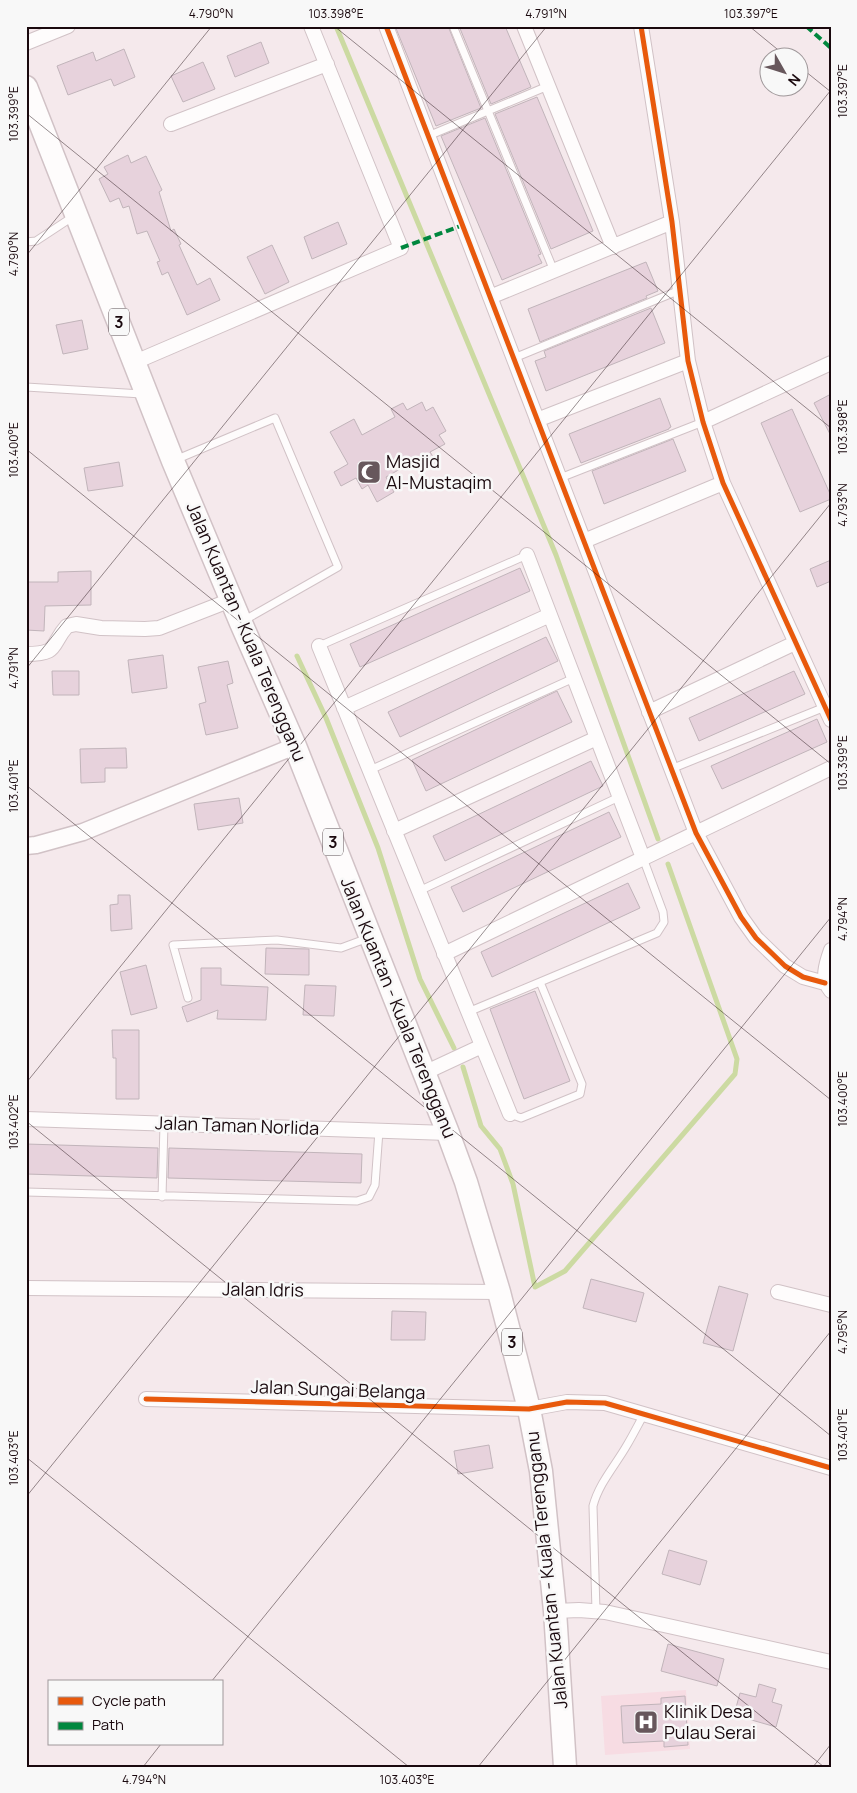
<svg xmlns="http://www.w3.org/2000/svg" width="857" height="1793" font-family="Manrope,sans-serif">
  <rect width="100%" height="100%" fill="#f5e9ec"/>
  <path fill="#f7dce3" d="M 686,1690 L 690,1749 L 605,1755 L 601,1696 Z"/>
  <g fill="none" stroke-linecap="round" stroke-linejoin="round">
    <path stroke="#ccdaa2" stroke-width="5" d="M 336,26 L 556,555 L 658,839
      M 297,656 L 326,718 L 378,848 L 420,979 L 454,1048
      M 463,1067 L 481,1126 L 500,1149 L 513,1184 L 535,1287 L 565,1271 L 735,1074 L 737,1059 L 668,864"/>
  </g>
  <path fill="#e7d2dc" stroke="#c1b4ba" d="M 395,26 L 448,26 L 481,108 L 436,126 Z
    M 459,26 L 505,26 L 531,87 L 491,104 Z
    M 261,42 L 269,63 L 235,77 L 227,56 Z
    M 124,49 L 135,77 L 114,86 L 111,79 L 68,95 L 57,66 L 93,52 L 96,61 Z
    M 203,62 L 215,89 L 183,102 L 171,76 Z
    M 537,97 L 593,231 L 551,249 L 495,114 Z
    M 485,118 L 541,254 L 538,255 L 542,263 L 502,280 L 441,136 Z
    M 128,155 L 131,163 L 146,156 L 162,190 L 159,192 L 171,231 L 174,229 L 181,244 L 179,245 L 197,285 L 210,278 L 220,300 L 187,315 L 168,272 L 162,275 L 157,262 L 160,261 L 147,231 L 137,234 L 129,206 L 123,208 L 119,198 L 110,202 L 99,179 L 108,174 L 104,167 Z
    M 338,222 L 347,244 L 312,259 L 304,237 Z
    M 272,245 L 289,282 L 265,294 L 247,257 Z
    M 646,262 L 658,291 L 646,296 L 647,298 L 540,342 L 528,309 Z
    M 651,308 L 665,343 L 546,391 L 535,361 L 546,357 L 544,351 Z
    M 82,320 L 88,349 L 63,354 L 56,325 Z
    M 831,394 L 831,436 L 814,403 Z
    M 660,398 L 671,427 L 669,428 L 669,429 L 581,463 L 569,434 Z
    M 422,402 L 426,411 L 433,407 L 446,431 L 439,435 L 445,444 L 430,452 L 434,458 L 422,465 L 418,459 L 386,477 L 394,492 L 377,502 L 368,485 L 362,489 L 356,478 L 341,486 L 334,472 L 348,464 L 330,432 L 354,419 L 362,435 L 395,417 L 391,409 L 403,403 L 407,410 Z
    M 792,409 L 831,496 L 831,499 L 800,512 L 761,423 Z
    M 673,439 L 686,471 L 604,504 L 592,471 Z
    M 119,462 L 123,486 L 88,491 L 84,468 Z
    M 831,560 L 831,581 L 817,587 L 810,569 Z
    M 520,568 L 530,591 L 360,667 L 350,644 Z
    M 91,571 L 91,605 L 45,606 L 44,631 L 26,630 L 26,582 L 58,582 L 58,572 Z
    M 546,637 L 558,661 L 400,737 L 388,712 Z
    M 163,655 L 167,688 L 132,693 L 128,660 Z
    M 228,661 L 233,683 L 227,685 L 238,728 L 206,735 L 199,704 L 206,702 L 198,667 Z
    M 52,671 L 79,671 L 79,695 L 53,695 Z
    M 794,671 L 805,694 L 699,741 L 689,718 Z
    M 557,691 L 572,722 L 426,791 L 412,760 Z
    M 817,719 L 827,742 L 722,789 L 711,766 Z
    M 126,748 L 127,768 L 105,768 L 105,782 L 81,783 L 80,749 Z
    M 591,761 L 603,786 L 445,861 L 433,836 Z
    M 239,798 L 243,823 L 198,830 L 194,804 Z
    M 609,812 L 621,837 L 463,912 L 451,887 Z
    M 628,883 L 640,908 L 492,977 L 481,952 Z
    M 118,895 L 130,895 L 132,929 L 111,931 L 110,905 L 118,904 Z
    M 266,948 L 309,949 L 309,975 L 265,974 Z
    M 146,965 L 157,1008 L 131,1015 L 120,972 Z
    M 201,968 L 221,968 L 221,985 L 268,987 L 266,1020 L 217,1019 L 218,1010 L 187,1022 L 182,1007 L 201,1000 Z
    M 305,985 L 336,986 L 334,1016 L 303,1015 Z
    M 535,991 L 570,1081 L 524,1099 L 490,1009 Z
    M 112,1030 L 139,1030 L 139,1099 L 116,1099 L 116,1058 L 113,1058 Z
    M 26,1144 L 158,1148 L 157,1178 L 26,1174 Z
    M 169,1148 L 362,1154 L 361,1183 L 168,1178 Z
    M 591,1279 L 644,1293 L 636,1322 L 583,1308 Z
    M 719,1286 L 748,1294 L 733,1351 L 703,1343 Z
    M 392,1311 L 426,1312 L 425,1340 L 391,1340 Z
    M 489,1445 L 493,1468 L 458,1474 L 454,1451 Z
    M 669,1550 L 707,1561 L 700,1585 L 662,1574 Z
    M 668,1644 L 724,1659 L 717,1686 L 661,1671 Z
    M 759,1684 L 776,1689 L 772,1702 L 782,1705 L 776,1727 L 734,1715 L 740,1693 L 756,1697 Z
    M 685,1696 L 688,1745 L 664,1747 L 664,1741 L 623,1743 L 621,1706 L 661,1704 L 661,1698 Z"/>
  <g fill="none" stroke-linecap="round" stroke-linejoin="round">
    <g stroke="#d1c2c6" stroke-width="9">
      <path id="service" d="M 453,26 L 554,271
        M 428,136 L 548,86
        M 26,242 L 36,241 L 74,216
        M 514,358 L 680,290
        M 26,387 L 142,394
        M 175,460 L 275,418 L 338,567 L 243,621
        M 560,478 L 703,422
        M 319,646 L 527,555
        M 671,769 L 825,707
        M 370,770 L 574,678
        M 419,891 L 619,797
        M 188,998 L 173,945 L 277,940 L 341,948 L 368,938
        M 468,1012 L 540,982
        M 510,1114 L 521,1118 L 580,1094 L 582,1084 L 540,982 L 657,933 L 664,922 L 663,912 L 643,858
        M 26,1192 L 357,1201 L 369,1197 L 375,1185 L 379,1131
        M 162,1197 L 164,1124
        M 596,1611 L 593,1506 C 599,1483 615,1466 627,1445 C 633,1435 638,1425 644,1414"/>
    </g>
    <g stroke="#d1c2c6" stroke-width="16">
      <path id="minor" d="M 386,26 L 696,833 L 741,917 L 756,938 L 785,966 L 803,977 L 825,983
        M 524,26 L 613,247
        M 641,26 L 672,222 L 688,361 L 703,422 L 723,483 L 831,720
        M 26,43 L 68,26
        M 171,124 L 327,64
        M 490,297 L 672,222
        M 135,362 L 401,248 L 311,26
        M 537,420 L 688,361
        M 703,422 L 831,363
        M 584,541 L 723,483
        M 527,555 L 643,858
        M 319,646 L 510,1114
        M 26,654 C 60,654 50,645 67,626 L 76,624 L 101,628 L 145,629 L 159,628 L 231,600
        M 344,708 L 550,615
        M 649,712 L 795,643
        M 394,831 L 597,738
        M 831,950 C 826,964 821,979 831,991
        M 444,954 L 831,768
        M 424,1073 L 482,1046
        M 26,1119 L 448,1133
        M 27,1288 L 499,1292
        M 778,1292 L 831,1305
        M 146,1399 L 529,1409 L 567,1402 L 605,1403 L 831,1468
        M 555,1611 L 579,1610 L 605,1612 L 831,1662"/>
    </g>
    <g stroke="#d1c2c6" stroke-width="19">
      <path id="tertiary" d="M 26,846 L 36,845 L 83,832 L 295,746"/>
    </g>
    <g stroke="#d1c2c6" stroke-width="25">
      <path id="trunk" d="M 26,87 L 173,461 L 241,623 L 295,746 L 448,1133 L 466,1182 L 499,1292 L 529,1409 L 541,1471 L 555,1611 L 565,1767"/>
    </g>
    <use href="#service" stroke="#fefcfc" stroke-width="7"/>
    <use href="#minor" stroke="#fefcfc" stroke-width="14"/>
    <use href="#tertiary" stroke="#fefcfc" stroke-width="16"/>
    <use href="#trunk" stroke="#fefcfc" stroke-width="22"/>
    <path stroke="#00873e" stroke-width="4" stroke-dasharray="8 4" stroke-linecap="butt" d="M 806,26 L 831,48
      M 401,248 L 463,225"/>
    <g stroke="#f8f8f8" stroke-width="8">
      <path id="cycleway" d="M 386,26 L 696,833 L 741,917 L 756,938 L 785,966 L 803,977 L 825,983
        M 641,26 L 672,222 L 688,361 L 703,422 L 723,483 L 831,720
        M 146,1399 L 529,1409 L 567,1402 L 605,1403 L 831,1468"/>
    </g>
    <use href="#cycleway" stroke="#e8590c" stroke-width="5"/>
  </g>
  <path fill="none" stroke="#1a090e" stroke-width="1" stroke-opacity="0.45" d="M 334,26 L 831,428M 749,26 L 788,58M 800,67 L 831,92M 26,113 L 831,764M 26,256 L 212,26M 26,449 L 831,1100M 26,669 L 547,26M 26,785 L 831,1436M 26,1083 L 831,90M 26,1121 L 824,1767M 26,1457 L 409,1767M 26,1497 L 831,503M 211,1682 L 831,917M 143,1767 L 161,1744M 478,1767 L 831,1331M 813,1767 L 831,1744"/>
  <defs>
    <g id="mosque-square" transform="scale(1.25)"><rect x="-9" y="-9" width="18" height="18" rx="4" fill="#67575c" stroke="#f8f8f8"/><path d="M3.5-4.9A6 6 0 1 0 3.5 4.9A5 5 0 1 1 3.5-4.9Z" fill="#fff"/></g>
    <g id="hospital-square" transform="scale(1.25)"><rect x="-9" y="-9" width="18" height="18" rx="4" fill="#67575c" stroke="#f8f8f8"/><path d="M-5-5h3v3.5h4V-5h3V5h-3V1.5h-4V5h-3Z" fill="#fff"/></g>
  </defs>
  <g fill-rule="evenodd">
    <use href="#mosque-square" x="369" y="472"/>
    <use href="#hospital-square" x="646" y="1722"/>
  </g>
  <g text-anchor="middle" stroke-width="5" stroke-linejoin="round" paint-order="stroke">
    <g fill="#f8f8f8" stroke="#5d5154" stroke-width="1">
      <rect x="109" y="308.5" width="20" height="27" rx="4"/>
      <rect x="323" y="828.5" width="20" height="27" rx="4"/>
      <rect x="502" y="1328.5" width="20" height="27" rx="4"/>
    </g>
    <g font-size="16" font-weight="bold" fill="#1a090e">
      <text x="119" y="328">3</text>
      <text x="333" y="848">3</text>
      <text x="512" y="1348">3</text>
    </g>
    <g font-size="18" fill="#1a090e" stroke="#f8f8f8" text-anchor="start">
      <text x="386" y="468">Masjid<tspan x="386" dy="21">Al-Mustaqim</tspan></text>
      <text x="664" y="1718">Klinik Desa<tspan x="664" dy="21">Pulau Serai</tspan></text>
    </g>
    <g font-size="18" fill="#1a090e" stroke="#f8f8f8">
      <text transform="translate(246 632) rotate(67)" y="6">Jalan Kuantan - Kuala Terengganu</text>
      <text transform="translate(398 1008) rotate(68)" y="6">Jalan Kuantan - Kuala Terengganu</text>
      <text transform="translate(237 1126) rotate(2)" y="6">Jalan Taman Norlida</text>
      <text transform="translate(263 1290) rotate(1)" y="6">Jalan Idris</text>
      <text transform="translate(338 1390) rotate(2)" y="6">Jalan Sungai Belanga</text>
      <text transform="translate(547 1570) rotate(-96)" y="6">Jalan Kuantan - Kuala Terengganu</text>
    </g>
  </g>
  <rect width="857" height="1793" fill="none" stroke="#f8f8f8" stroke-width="55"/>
  <rect x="48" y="1680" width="175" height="65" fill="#f8f8f8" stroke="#9f989a"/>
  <rect x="58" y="1697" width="25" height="8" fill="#e8590c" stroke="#9f989a"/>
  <text x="92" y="1706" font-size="15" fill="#1a090e">Cycle path</text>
  <rect x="58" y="1722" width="25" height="8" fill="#00873e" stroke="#9f989a"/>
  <text x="92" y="1730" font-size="15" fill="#1a090e">Path</text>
  <g transform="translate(784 72) rotate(129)"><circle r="24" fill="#f8f8f8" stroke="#9f989a"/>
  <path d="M0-4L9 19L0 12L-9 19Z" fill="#67575c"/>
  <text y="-8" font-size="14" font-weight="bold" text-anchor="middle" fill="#1a090e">N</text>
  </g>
  <rect x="28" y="28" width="802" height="1738" fill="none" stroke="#1a090e" stroke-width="2"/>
  <g font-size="12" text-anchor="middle" fill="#1a090e">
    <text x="211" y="18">4.790°N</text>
    <text x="336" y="18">103.398°E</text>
    <text x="546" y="18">4.791°N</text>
    <text x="751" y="18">103.397°E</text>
    <text transform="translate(843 91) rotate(-90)" y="4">103.397°E</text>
    <text transform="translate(14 114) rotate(-90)" y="4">103.399°E</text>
    <text transform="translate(14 254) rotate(-90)" y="4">4.790°N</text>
    <text transform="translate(843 427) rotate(-90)" y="4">103.398°E</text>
    <text transform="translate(14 450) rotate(-90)" y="4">103.400°E</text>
    <text transform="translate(843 505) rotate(-90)" y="4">4.793°N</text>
    <text transform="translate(14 668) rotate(-90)" y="4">4.791°N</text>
    <text transform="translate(843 763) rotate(-90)" y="4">103.399°E</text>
    <text transform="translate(14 786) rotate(-90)" y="4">103.401°E</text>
    <text transform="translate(843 919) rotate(-90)" y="4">4.794°N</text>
    <text transform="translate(843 1099) rotate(-90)" y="4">103.400°E</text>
    <text transform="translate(14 1122) rotate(-90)" y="4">103.402°E</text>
    <text transform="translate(843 1332) rotate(-90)" y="4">4.795°N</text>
    <text transform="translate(843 1435) rotate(-90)" y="4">103.401°E</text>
    <text transform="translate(14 1458) rotate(-90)" y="4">103.403°E</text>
    <text x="144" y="1784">4.794°N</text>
    <text x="407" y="1784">103.403°E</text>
  </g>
</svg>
